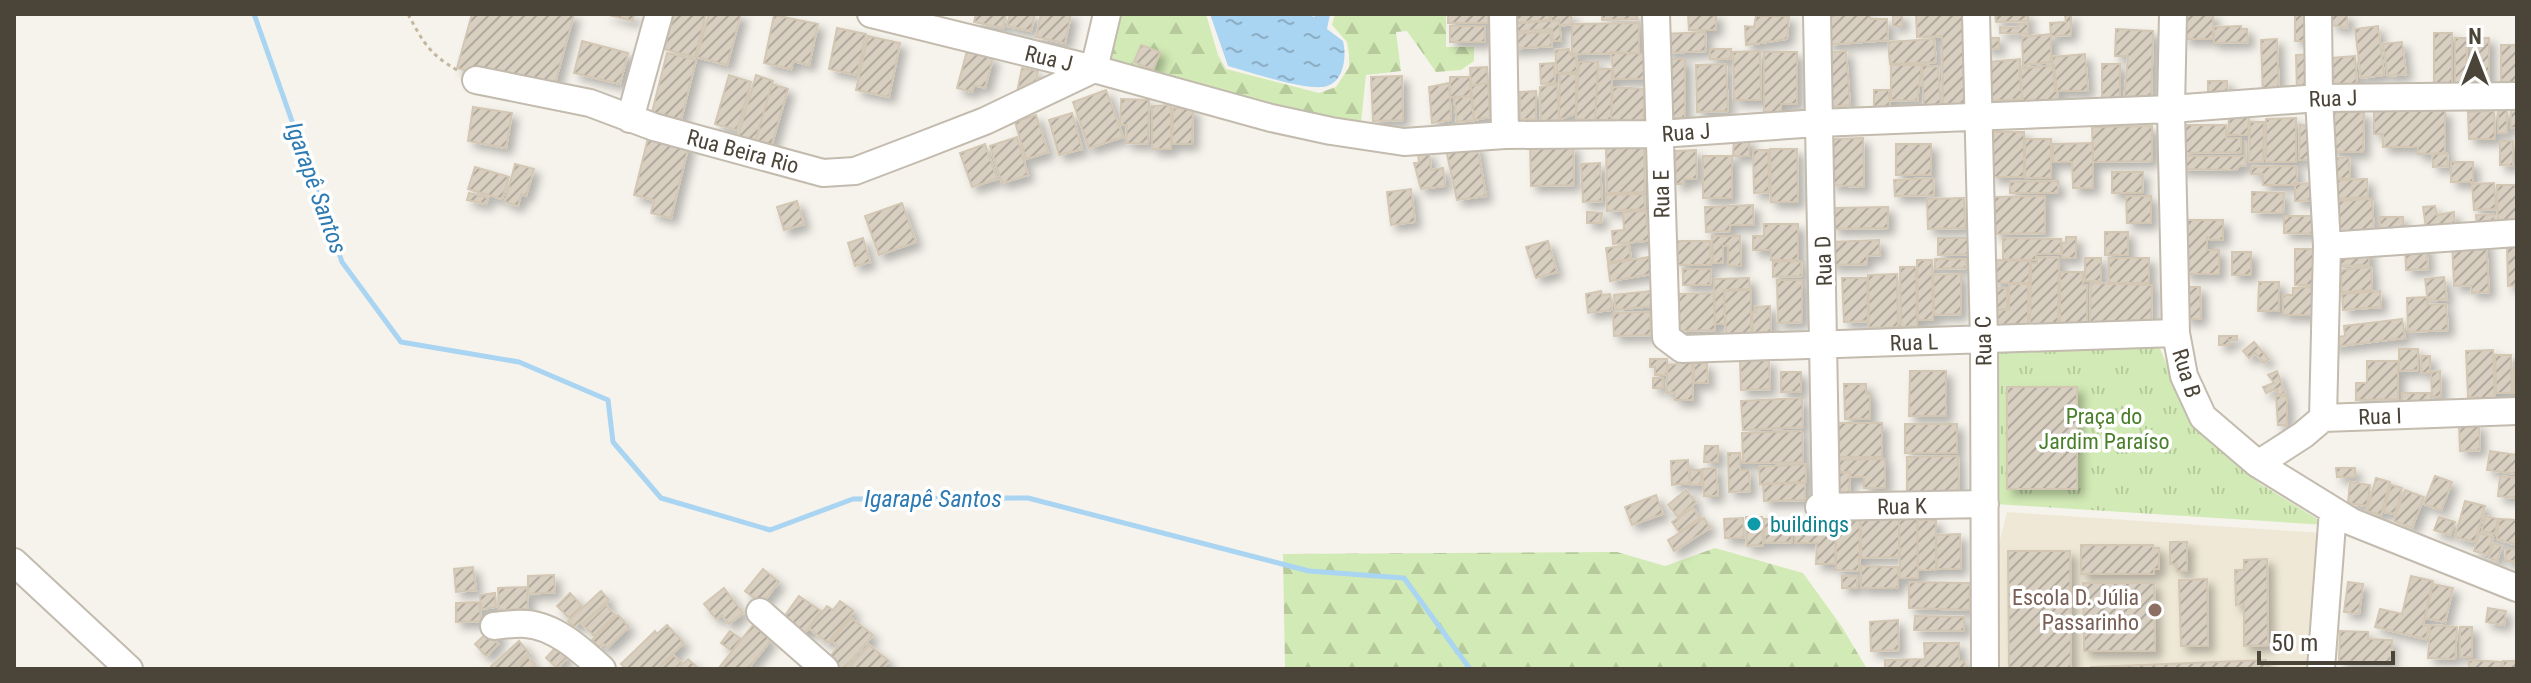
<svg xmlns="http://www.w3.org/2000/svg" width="2531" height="683" font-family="'Roboto Condensed',sans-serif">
  <defs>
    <pattern id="grass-tufts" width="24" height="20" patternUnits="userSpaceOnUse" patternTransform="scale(2)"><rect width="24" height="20" fill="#d2eab5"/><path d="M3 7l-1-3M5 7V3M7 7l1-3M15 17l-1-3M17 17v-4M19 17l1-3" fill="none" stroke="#b6ca9c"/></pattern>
    <pattern id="forest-firs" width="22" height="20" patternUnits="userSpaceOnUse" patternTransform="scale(2)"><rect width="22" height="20" fill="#d2eab5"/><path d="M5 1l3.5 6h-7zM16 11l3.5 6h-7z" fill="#b6ca9c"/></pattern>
    <pattern id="water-ripples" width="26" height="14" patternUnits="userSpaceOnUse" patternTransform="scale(2)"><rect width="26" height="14" fill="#a9d4f2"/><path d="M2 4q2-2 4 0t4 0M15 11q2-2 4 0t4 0" fill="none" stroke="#8caec5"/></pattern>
    <pattern id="building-hatch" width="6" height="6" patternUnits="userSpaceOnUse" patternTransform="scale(2)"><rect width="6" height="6" fill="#d8cfc1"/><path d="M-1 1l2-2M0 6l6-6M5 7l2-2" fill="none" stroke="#b1aa9e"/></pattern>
    <filter id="shadow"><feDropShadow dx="6" dy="6" stdDeviation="4" flood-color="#0004"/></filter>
  </defs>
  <rect width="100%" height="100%" fill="#f6f3ec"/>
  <path fill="#efe8d6" d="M 2007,512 L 2323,533 L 2310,669 L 1995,669 L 1997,551 Z"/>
  <path fill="url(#grass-tufts)" d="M 2159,346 L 2189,419 L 2259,483 L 2327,525 L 1996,504 L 1998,350 Z"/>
  <path fill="url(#forest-firs)" d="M 1098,14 L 1206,14 L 1218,55 L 1226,69 L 1319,93 L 1336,87 L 1349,67 L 1349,54 L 1347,42 L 1332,25 L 1335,14 L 1446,14 L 1446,47 L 1474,47 L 1474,61 L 1461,70 L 1436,72 L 1407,31 L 1396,32 L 1401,71 L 1366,75 L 1361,123 L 1084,67 Z
    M 1715,548 L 1803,573 L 1842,627 L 1867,669 L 1285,669 L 1283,554 L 1617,552 L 1665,566 Z"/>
  <path fill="url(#water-ripples)" d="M 1210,14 L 1307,14 L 1314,17 L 1317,14 L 1330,14 L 1327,29 L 1343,41 C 1347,57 1344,85 1322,87 C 1301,89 1249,72 1228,66 Z"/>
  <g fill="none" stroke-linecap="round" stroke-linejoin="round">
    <path stroke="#a9d4f2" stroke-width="5" d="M 254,14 L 342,262 L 401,342 L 519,362 L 608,400 L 613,442 L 661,498 L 770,530 L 853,499 L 1028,498 L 1309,571 L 1404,578 L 1470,669"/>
  </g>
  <path fill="url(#building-hatch)" stroke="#d3c7b4" stroke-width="2" filter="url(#shadow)" d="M 472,14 L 574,14 L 552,94 L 457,68 Z
    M 605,14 L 634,14 L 633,21 Z
    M 674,14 L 706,14 L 695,57 L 664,49 Z
    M 709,14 L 741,14 L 727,65 L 697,57 Z
    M 976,14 L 1006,14 L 1003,28 L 974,22 Z
    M 1010,14 L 1035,14 L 1031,31 L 1007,26 Z
    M 1041,14 L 1071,14 L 1065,43 L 1036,37 Z
    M 1448,14 L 1488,14 L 1488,23 L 1448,23 Z
    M 1508,14 L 1549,14 L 1550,20 L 1508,23 Z
    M 1551,14 L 1571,14 L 1572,24 L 1560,26 L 1559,20 L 1551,21 Z
    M 1602,14 L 1637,14 L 1637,19 L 1602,20 Z
    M 1688,14 L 1716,14 L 1716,30 L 1689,30 Z
    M 1850,14 L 1870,14 L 1870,19 L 1887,19 L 1888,40 L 1826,45 L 1828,16 Z
    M 1893,14 L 1902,14 L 1902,26 L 1893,26 Z
    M 1965,14 L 1966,110 L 1943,110 L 1942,36 L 1917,37 L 1916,15 Z
    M 1995,14 L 2028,14 L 2028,21 L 1996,22 Z
    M 2071,14 L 2071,35 L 2051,36 L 2050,23 L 2066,22 L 2065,15 Z
    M 2184,14 L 2213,14 L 2213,39 L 2184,39 Z
    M 2295,14 L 2311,14 L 2312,41 L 2295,41 Z
    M 2331,14 L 2347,14 L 2348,28 L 2331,25 Z
    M 774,15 L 818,24 L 809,65 L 793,61 L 791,69 L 764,63 Z
    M 1756,16 L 1789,16 L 1787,39 L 1746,45 L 1745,26 L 1754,27 Z
    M 1559,20 L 1561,41 L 1553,41 L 1552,29 L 1509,32 L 1509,24 Z
    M 1639,23 L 1639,53 L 1572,54 L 1572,24 Z
    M 2018,24 L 2028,24 L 2028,34 L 2000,33 L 2000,27 L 2018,28 Z
    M 1450,26 L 1485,26 L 1485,42 L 1450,42 Z
    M 2241,26 L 2241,29 L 2247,29 L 2248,42 L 2214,43 L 2214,27 Z
    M 2378,26 L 2384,75 L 2361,78 L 2355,29 Z
    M 837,28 L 866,34 L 857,75 L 829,69 Z
    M 2116,29 L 2153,31 L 2151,102 L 2124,101 L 2128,56 L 2115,56 Z
    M 1550,32 L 1552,46 L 1510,49 L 1510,34 Z
    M 1705,32 L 1706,51 L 1665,53 L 1664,34 Z
    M 2434,33 L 2452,33 L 2452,84 L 2434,84 Z
    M 2051,34 L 2051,62 L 2023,65 L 2022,37 Z
    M 868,36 L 900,43 L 889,97 L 856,90 Z
    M 1985,38 L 1999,38 L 1999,49 L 1984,48 Z
    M 2455,38 L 2467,38 L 2466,85 L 2455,85 Z
    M 2471,38 L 2489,38 L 2489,81 L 2471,81 Z
    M 1934,39 L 1936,62 L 1890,64 L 1888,42 Z
    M 2277,39 L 2279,95 L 2263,96 L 2261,40 Z
    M 582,41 L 628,53 L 620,84 L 574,73 Z
    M 2402,42 L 2406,74 L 2388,76 L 2383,44 Z
    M 1141,45 L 1160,52 L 1153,70 L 1134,62 Z
    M 2501,45 L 2517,45 L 2517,89 L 2501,89 Z
    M 1569,49 L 1570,54 L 1576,57 L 1577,72 L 1557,73 L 1555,50 Z
    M 1710,49 L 1731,49 L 1731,59 L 1710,59 Z
    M 967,51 L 993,58 L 985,88 L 974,85 L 972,92 L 957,88 Z
    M 1760,51 L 1761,100 L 1734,100 L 1733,52 Z
    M 1846,51 L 1850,105 L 1828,107 L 1824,53 Z
    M 1611,52 L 1648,54 L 1649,79 L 1614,79 Z
    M 1764,52 L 1797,52 L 1797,104 L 1781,104 L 1781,112 L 1764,112 Z
    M 667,53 L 696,60 L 681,120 L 652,112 Z
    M 2085,54 L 2088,91 L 2055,91 L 2052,57 Z
    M 2313,54 L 2314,90 L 2297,91 L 2296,55 Z
    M 2355,56 L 2357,86 L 2333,88 L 2331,58 Z
    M 1660,59 L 1685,59 L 1685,118 L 1661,119 Z
    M 2020,59 L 2022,99 L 1988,101 L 1988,62 Z
    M 1579,62 L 1598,62 L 1595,120 L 1576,119 Z
    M 1554,63 L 1555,83 L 1541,84 L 1540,64 Z
    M 1726,64 L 1728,111 L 1697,112 L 1696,65 Z
    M 2102,64 L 2120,64 L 2120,100 L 2102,100 Z
    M 1891,65 L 1922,65 L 1917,101 L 1891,100 Z
    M 1922,65 L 1938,67 L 1941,108 L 1924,109 Z
    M 2054,65 L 2058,100 L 2023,104 L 2019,69 Z
    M 1487,67 L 1488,83 L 1471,85 L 1470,68 Z
    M 1022,68 L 1038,71 L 1035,87 L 1017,92 Z
    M 1598,69 L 1612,69 L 1611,120 L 1595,120 Z
    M 1560,74 L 1576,74 L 1576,113 L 1559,120 Z
    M 729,75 L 751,82 L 737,130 L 715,124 Z
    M 756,75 L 773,81 L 755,142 L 738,137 Z
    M 1402,76 L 1403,120 L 1373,121 L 1371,77 Z
    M 1450,77 L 1470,77 L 1471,96 L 1450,97 Z
    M 2208,81 L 2227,81 L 2228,98 L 2208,98 Z
    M 1449,83 L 1451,120 L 1432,123 L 1429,87 Z
    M 1488,83 L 1490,117 L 1474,120 L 1471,86 Z
    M 772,84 L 788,89 L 771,147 L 755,143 Z
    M 1557,84 L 1559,120 L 1541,121 L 1540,87 Z
    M 1613,87 L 1645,89 L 1643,123 L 1611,120 Z
    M 1106,90 L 1123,137 L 1089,148 L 1073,102 Z
    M 1874,90 L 1889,90 L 1890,108 L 1874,109 Z
    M 1536,91 L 1536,119 L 1520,119 L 1520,92 Z
    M 1471,96 L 1474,120 L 1457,122 L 1454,98 Z
    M 1121,99 L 1149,100 L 1148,144 L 1126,143 L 1127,125 L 1120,125 Z
    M 1171,105 L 1171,149 L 1152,149 L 1152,106 Z
    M 473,107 L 512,113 L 506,148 L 468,141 Z
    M 1173,108 L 1193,109 L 1192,144 L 1172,144 Z
    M 2445,110 L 2445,153 L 2418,154 L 2418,147 L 2383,147 L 2383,134 L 2374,134 L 2374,111 Z
    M 2498,110 L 2507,110 L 2507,133 L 2498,133 Z
    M 2511,110 L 2517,110 L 2517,128 L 2511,128 Z
    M 2494,111 L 2495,139 L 2469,139 L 2468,112 Z
    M 2331,112 L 2364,112 L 2363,152 L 2331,152 Z
    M 1072,113 L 1082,149 L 1059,155 L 1049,120 Z
    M 1036,115 L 1048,152 L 1026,159 L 1015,122 Z
    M 2229,116 L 2249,117 L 2248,135 L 2228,135 Z
    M 2296,118 L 2296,162 L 2266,162 L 2266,119 Z
    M 2250,122 L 2264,122 L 2263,162 L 2249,162 Z
    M 2183,125 L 2226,125 L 2226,138 L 2241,138 L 2241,152 L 2183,153 Z
    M 2300,125 L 2311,126 L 2310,160 L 2299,160 Z
    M 2152,126 L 2152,161 L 2093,162 L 2092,127 Z
    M 1992,132 L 2024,132 L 2024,177 L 1992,177 Z
    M 649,134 L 689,144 L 671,218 L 651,213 L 654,200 L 634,195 Z
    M 1017,137 L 1028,175 L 1002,183 L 990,146 Z
    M 1863,138 L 1864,187 L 1831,185 L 1830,139 Z
    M 1734,139 L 1749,139 L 1749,156 L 1733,156 Z
    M 2025,139 L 2051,139 L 2051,178 L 2025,178 Z
    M 2245,140 L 2246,166 L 2239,166 L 2236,170 L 2179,169 L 2179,156 L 2245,156 Z
    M 2500,141 L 2513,141 L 2513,166 L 2500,165 Z
    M 2093,143 L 2093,188 L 2073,188 L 2072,162 L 2053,162 L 2053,144 Z
    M 985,144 L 997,179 L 972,187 L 960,153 Z
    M 1644,144 L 1645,192 L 1607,193 L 1606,146 Z
    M 1896,144 L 1931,144 L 1931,175 L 1896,175 Z
    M 1477,145 L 1486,196 L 1457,200 L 1446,150 Z
    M 1573,145 L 1574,185 L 1531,186 L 1530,146 Z
    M 1770,149 L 1797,149 L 1798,202 L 1771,202 Z
    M 1696,150 L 1697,179 L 1684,179 L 1684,184 L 1676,184 L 1675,151 Z
    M 1753,150 L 1768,150 L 1769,192 L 1754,193 Z
    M 1429,152 L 1431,170 L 1443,168 L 1445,186 L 1421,189 L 1414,163 L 1419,163 L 1418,154 Z
    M 2447,153 L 2448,166 L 2433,167 L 2432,154 Z
    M 1703,156 L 1732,156 L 1732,198 L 1703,198 Z
    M 2349,157 L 2350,178 L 2335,179 L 2334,158 Z
    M 2451,162 L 2473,162 L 2473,182 L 2451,182 Z
    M 1600,163 L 1602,201 L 1583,202 L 1581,164 Z
    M 515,164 L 534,169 L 526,196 L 521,194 L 518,206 L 505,202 Z
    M 2296,166 L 2297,181 L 2292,185 L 2263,185 L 2263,174 L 2251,174 L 2251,167 Z
    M 475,167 L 509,177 L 502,199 L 468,189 Z
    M 2112,172 L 2143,172 L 2142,193 L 2112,193 Z
    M 1933,178 L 1934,195 L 1895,196 L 1894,180 Z
    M 2367,179 L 2368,197 L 2337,199 L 2336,180 Z
    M 2058,181 L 2058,193 L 2010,193 L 2010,182 Z
    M 2315,183 L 2315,200 L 2295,201 L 2295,184 Z
    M 2494,183 L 2496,209 L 2474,210 L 2472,184 Z
    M 2497,185 L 2517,185 L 2517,227 L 2498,228 Z
    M 1411,189 L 1415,222 L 1391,225 L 1387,192 Z
    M 2252,192 L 2284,193 L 2283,213 L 2252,212 Z
    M 469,193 L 488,198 L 486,204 L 467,200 Z
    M 1644,194 L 1645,209 L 1607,211 L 1606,195 Z
    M 2045,196 L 2045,233 L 1995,234 L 1994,197 Z
    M 2126,196 L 2151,196 L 2151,223 L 2127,223 Z
    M 1964,198 L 1965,228 L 1928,229 L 1927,199 Z
    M 2372,199 L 2374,235 L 2337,236 L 2336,201 Z
    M 797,201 L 804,224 L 784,230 L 777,207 Z
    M 902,203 L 916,242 L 879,255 L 865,216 Z
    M 1753,205 L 1754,225 L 1730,225 L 1730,231 L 1706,232 L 1705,207 Z
    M 2435,206 L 2437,215 L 2454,212 L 2455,226 L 2427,234 L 2423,207 Z
    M 1888,207 L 1888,228 L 1833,229 L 1833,208 Z
    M 1646,211 L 1647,226 L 1655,226 L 1656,240 L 1613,244 L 1612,231 L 1624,230 L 1623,212 Z
    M 1587,212 L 1602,213 L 1601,223 L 1587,223 Z
    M 2494,214 L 2495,228 L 2477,228 L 2476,215 Z
    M 2284,216 L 2318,216 L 2318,234 L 2284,233 Z
    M 2380,217 L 2403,217 L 2403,234 L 2380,235 Z
    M 2179,220 L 2223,220 L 2223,240 L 2211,240 L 2207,237 L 2207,250 L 2219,250 L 2219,274 L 2185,274 Z
    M 1764,224 L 1798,224 L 1798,260 L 1771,260 L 1771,250 L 1753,250 L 1753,236 L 1764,236 Z
    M 2105,232 L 2128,232 L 2128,255 L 2105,255 Z
    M 1712,236 L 1740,236 L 1741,266 L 1728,266 L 1728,246 L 1723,246 L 1723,263 L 1713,263 Z
    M 2066,237 L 2076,237 L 2076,258 L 2062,258 L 2062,243 L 2066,243 Z
    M 863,238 L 870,262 L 855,266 L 848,243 Z
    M 1938,238 L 1972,238 L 1972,254 L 1938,255 Z
    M 2003,238 L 2061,239 L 2061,254 L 2036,254 L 2036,260 L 2003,259 Z
    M 1879,240 L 1880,255 L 1867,256 L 1867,264 L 1831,265 L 1830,242 Z
    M 2486,240 L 2489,292 L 2472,293 L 2471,285 L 2454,286 L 2452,241 Z
    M 1548,241 L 1557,272 L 1536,278 L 1526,247 Z
    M 1677,241 L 1710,241 L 1711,265 L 1678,265 Z
    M 2426,244 L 2428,269 L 2406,270 L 2405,245 Z
    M 1629,245 L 1631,259 L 1608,262 L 1606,248 Z
    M 2517,245 L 2517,285 L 2508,286 L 2507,246 Z
    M 2295,249 L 2316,249 L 2316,285 L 2295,285 Z
    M 2369,249 L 2369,265 L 2338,266 L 2337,250 Z
    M 2232,252 L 2251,252 L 2251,275 L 2232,275 Z
    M 1649,257 L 1652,274 L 1610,281 L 1608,264 Z
    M 2037,257 L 2059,258 L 2058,327 L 2030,327 L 2031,263 L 2037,263 Z
    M 2085,258 L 2101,258 L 2101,281 L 2085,281 Z
    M 2109,258 L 2149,258 L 2149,283 L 2109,283 Z
    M 1935,259 L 1966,259 L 1966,268 L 1935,269 Z
    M 1917,260 L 1932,260 L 1933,320 L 1918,320 Z
    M 1994,260 L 2030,261 L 2029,283 L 1993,283 Z
    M 1801,261 L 1802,276 L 1773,277 L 1773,262 Z
    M 1900,267 L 1916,267 L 1917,326 L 1901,327 Z
    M 2371,267 L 2372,290 L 2342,292 L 2340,270 Z
    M 1683,269 L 1711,269 L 1710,285 L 1683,285 Z
    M 2060,272 L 2083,272 L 2083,285 L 2087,285 L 2087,328 L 2060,328 Z
    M 1897,274 L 1898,327 L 1869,328 L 1868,275 Z
    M 1961,274 L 1961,314 L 1934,315 L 1933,275 Z
    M 2444,277 L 2447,299 L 2428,301 L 2425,279 Z
    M 1749,278 L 1750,289 L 1724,290 L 1725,324 L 1715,324 L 1714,279 Z
    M 1842,278 L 1867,278 L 1868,321 L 1844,322 Z
    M 1777,280 L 1802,280 L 1802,322 L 1778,323 Z
    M 2259,282 L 2279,282 L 2279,311 L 2258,311 Z
    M 2091,283 L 2152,285 L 2151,327 L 2090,325 Z
    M 2009,284 L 2028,284 L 2028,327 L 1997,327 L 1997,310 L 2009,310 Z
    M 2184,287 L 2200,287 L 2201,319 L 2185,319 Z
    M 2311,287 L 2311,292 L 2319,292 L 2320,315 L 2283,315 L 2283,295 L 2293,295 L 2293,288 Z
    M 1997,288 L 2007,288 L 2007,309 L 1997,309 Z
    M 1751,290 L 1751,335 L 1726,336 L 1724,291 Z
    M 1601,291 L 1602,295 L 1610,294 L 1612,310 L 1588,313 L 1586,294 Z
    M 1650,291 L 1652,306 L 1616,310 L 1614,295 Z
    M 2380,291 L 2381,307 L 2343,310 L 2342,294 Z
    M 1714,293 L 1715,330 L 1676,331 L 1675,294 Z
    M 2427,297 L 2427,305 L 2446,304 L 2448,330 L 2408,332 L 2407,298 Z
    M 1770,306 L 1771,333 L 1753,334 L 1752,312 L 1756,312 L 1755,307 Z
    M 1650,312 L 1651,335 L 1614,336 L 1613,313 Z
    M 2402,319 L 2405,338 L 2332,347 L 2331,338 L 2345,336 L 2344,326 Z
    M 2219,336 L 2237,336 L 2237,340 L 2229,340 L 2229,345 L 2219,345 Z
    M 2254,342 L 2269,359 L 2264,363 L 2255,353 L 2249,358 L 2243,351 Z
    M 2399,349 L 2418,349 L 2418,370 L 2399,371 Z
    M 2493,350 L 2495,402 L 2479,403 L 2478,397 L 2468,397 L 2466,351 Z
    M 2495,355 L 2511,355 L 2512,393 L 2496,393 Z
    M 2422,356 L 2430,356 L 2430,373 L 2421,373 Z
    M 1650,359 L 1667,359 L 1667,375 L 1655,375 L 1655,367 L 1650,367 Z
    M 1677,359 L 1692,359 L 1693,400 L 1675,400 L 1675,392 L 1666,393 L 1668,365 L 1677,364 Z
    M 1769,360 L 1770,389 L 1741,390 L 1740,361 Z
    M 2367,361 L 2398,361 L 2398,399 L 2356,400 L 2356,383 L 2367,383 Z
    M 1694,363 L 1707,363 L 1708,383 L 1694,383 Z
    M 2514,363 L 2517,363 L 2517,393 L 2514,393 Z
    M 1910,371 L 1946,371 L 1946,416 L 1909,416 Z
    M 2277,371 L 2285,393 L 2279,395 L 2276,389 L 2266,393 L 2263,387 L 2274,383 L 2268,375 Z
    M 2440,371 L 2441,397 L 2432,397 L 2431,372 Z
    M 1781,372 L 1801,372 L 1801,392 L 1781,392 Z
    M 1653,378 L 1663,378 L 1663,388 L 1653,388 Z
    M 1844,384 L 1866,384 L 1866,394 L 1870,394 L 1870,419 L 1845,419 Z
    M 2007,387 L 2077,387 L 2077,489 L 2007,489 Z
    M 2402,393 L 2431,393 L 2431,406 L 2402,406 Z
    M 2276,396 L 2287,396 L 2287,425 L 2278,425 Z
    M 1802,398 L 1803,427 L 1743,430 L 1741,401 Z
    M 1833,423 L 1882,423 L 1882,457 L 1833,457 Z
    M 1905,424 L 1957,424 L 1957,453 L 1905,453 Z
    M 2479,424 L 2480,450 L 2460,451 L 2459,425 Z
    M 1802,431 L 1803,462 L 1743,463 L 1742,433 Z
    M 1705,446 L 1718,446 L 1718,462 L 1704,462 Z
    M 2490,451 L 2517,455 L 2517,474 L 2487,470 Z
    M 1728,453 L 1740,453 L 1740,470 L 1749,470 L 1750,491 L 1729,492 Z
    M 1958,456 L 1959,493 L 1907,494 L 1907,457 Z
    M 1885,459 L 1885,488 L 1864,488 L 1864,477 L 1850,477 L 1850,472 L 1833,472 L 1833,460 Z
    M 1688,460 L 1690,483 L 1672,485 L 1671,461 Z
    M 1806,464 L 1806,482 L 1760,484 L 1759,467 Z
    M 1716,468 L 1718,496 L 1704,496 L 1702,469 Z
    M 2336,468 L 2355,468 L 2355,477 L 2337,477 Z
    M 1690,470 L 1701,470 L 1701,485 L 1690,485 Z
    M 1834,472 L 1850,473 L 1849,498 L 1833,498 Z
    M 2435,476 L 2452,482 L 2441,510 L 2424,504 Z
    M 2500,476 L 2517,478 L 2517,498 L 2498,496 Z
    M 2376,478 L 2390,482 L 2381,515 L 2367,511 Z
    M 2350,482 L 2370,485 L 2367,506 L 2348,503 Z
    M 1805,483 L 1805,500 L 1764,501 L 1763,484 Z
    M 2391,485 L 2402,488 L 2395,514 L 2384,512 Z
    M 1686,490 L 1696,502 L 1678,517 L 1668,505 Z
    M 2405,490 L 2424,497 L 2412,528 L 2394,521 Z
    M 1656,495 L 1663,514 L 1632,525 L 1625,507 Z
    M 2465,501 L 2485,506 L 2475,542 L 2455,537 Z
    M 1693,508 L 1700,518 L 1679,532 L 1672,522 Z
    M 1899,513 L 1899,557 L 1861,558 L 1861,514 Z
    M 1899,515 L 1917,515 L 1918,578 L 1900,578 Z
    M 2485,516 L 2498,519 L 2495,534 L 2482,531 Z
    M 1746,517 L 1762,517 L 1763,545 L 1747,546 Z
    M 2439,517 L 2455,522 L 2450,535 L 2434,530 Z
    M 1704,518 L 1710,528 L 1674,551 L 1668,540 Z
    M 1743,518 L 1744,538 L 1725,538 L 1724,519 Z
    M 1795,518 L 1836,519 L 1835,564 L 1816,564 L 1817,543 L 1795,543 Z
    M 1764,519 L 1792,519 L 1792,542 L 1765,543 Z
    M 1836,519 L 1860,519 L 1859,571 L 1836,570 Z
    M 2499,519 L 2517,520 L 2517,545 L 2497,539 Z
    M 1917,520 L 1936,520 L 1936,570 L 1918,570 Z
    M 2479,533 L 2493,537 L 2488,555 L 2474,551 Z
    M 1960,534 L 1961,569 L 1937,569 L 1936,535 Z
    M 2170,542 L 2187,542 L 2187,571 L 2177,571 L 2177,564 L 2170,564 Z
    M 2494,543 L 2502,546 L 2497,561 L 2489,558 Z
    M 2081,545 L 2153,545 L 2153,548 L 2159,548 L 2159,569 L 2154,569 L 2154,574 L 2081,574 Z
    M 2506,549 L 2517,549 L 2517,566 L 2515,561 L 2505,561 Z
    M 2008,551 L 2070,551 L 2071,669 L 2009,669 Z
    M 2267,559 L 2268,645 L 2244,646 L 2244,604 L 2236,605 L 2235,570 L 2244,570 L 2244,560 Z
    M 1861,566 L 1898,567 L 1898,588 L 1861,588 Z
    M 473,567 L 476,590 L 456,592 L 454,569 Z
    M 763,569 L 779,582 L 762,604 L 745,591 Z
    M 554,575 L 555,592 L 528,594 L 528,576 Z
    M 1842,576 L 1857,576 L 1857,588 L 1842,588 Z
    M 2411,576 L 2433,581 L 2423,625 L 2429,626 L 2426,639 L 2375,627 L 2380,609 L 2402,614 Z
    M 2207,579 L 2208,646 L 2181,646 L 2179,580 Z
    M 1909,582 L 1970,583 L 1970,610 L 1909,608 Z
    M 2348,582 L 2363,584 L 2359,614 L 2344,612 Z
    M 2083,583 L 2154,583 L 2155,651 L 2084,651 Z
    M 2433,584 L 2453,588 L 2445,622 L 2425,618 Z
    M 527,587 L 528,609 L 499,610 L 498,588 Z
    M 724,588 L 743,613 L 729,624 L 722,615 L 716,619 L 704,604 Z
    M 601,591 L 609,600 L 582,624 L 580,622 L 574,627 L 568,621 Z
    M 495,593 L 496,607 L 481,609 L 480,595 Z
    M 570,593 L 582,606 L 570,619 L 557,606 Z
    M 799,596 L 821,611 L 802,637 L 781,621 Z
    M 840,601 L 854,611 L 828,643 L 809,628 L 827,606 L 833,610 Z
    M 479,602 L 481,621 L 456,622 L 456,603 Z
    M 606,605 L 615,615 L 594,636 L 584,626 Z
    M 2488,608 L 2506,611 L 2504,625 L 2486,622 Z
    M 618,615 L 629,627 L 607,648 L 603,643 L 599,647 L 592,640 Z
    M 1915,616 L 1964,617 L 1964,631 L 1914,630 Z
    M 851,618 L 873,635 L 844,669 L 837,669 L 827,661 L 838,646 L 832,641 Z
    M 1898,620 L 1899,650 L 1871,651 L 1870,622 Z
    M 667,625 L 684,643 L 657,669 L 626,669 L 621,664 L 655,631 L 657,634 Z
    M 753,625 L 771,640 L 748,669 L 718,669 Z
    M 2430,625 L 2457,627 L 2455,659 L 2428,658 Z
    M 493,627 L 501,636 L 495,641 L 498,644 L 486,656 L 475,644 Z
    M 2460,627 L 2472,627 L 2472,657 L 2460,657 Z
    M 730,631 L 741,639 L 732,651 L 721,643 Z
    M 2340,631 L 2368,632 L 2368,639 L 2392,640 L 2391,663 L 2339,661 Z
    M 519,641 L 529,653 L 511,669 L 494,669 L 491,666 Z
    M 1924,643 L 1959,643 L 1959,661 L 1965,661 L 1966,669 L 1885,669 L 1885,660 L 1925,659 Z
    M 869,645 L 889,661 L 882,669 L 848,669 Z
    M 557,646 L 568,657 L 557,668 L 546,658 Z
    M 673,655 L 682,663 L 676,669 L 659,669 Z
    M 528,657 L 535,664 L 529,669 L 515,669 Z
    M 688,659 L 697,667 L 694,669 L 678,669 Z
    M 2266,660 L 2266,669 L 2091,669 L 2091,667 Z
    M 2469,660 L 2502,662 L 2501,669 L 2469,669 Z
    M 2503,661 L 2517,661 L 2517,669 L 2503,669 Z"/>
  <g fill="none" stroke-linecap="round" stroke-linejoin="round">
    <g stroke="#c2bbae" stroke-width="30">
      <path id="minor" d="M 871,14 L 1094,69 L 1271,118 L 1331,131 L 1404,142 L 1505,135 L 1660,134 L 1818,123 L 2171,109 L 2319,98 L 2517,96
        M 1503,14 L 1505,135
        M 1656,14 L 1666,337 L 1682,349 L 2176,333
        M 1817,14 L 1826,507
        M 1976,14 L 1984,340 L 1985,669
        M 2173,14 L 2171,109 L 2176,333 L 2184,376 L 2203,417 L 2258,464 L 2352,522 L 2517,588
        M 2318,14 L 2319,98 L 2327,246 L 2323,418
        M 476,80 L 590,103 L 654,127 L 823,173 L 855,171 L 918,147 L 985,121 L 1094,69 L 1107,14
        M 630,119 L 659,14
        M 2327,246 L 2517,233
        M 2258,464 L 2303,435 L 2323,418 L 2517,411
        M 1819,507 L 1985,504
        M 14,562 L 129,669
        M 760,612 L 825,669
        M 494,626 C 504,625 515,623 526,624 C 555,626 581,650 602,669
        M 2321,669 L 2333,511"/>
    </g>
    <path stroke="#c4b79f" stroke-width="3" stroke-dasharray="4 4" stroke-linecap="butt" d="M 408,14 C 423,42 429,54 457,70"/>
    <use href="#minor" stroke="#fff" stroke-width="26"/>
  </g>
  <circle fill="#0f9aa8" stroke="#fff" stroke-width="3" cx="1754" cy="524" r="8"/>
  <circle fill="#8d6e63" stroke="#fff" stroke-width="3" cx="2155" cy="610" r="8"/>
  <g text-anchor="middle" stroke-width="7" stroke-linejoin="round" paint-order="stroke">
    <g font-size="22" fill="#4b4439" stroke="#fff">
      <text transform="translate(1049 58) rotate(14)" y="8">Rua J</text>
      <text transform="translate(2333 98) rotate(-2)" y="8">Rua J</text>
      <text transform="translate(1686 132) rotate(-4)" y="8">Rua J</text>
      <text transform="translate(743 151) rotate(15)" y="8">Rua Beira Rio</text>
      <text transform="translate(1661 194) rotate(-91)" y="8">Rua E</text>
      <text transform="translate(1823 261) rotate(-92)" y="8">Rua D</text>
      <text transform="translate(1983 341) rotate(-91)" y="8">Rua C</text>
      <text transform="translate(1914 342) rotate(-2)" y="8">Rua L</text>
      <text transform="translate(2187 373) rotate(73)" y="8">Rua B</text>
      <text transform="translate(2380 416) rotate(-2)" y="8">Rua I</text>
      <text transform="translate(1902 506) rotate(-1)" y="8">Rua K</text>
    </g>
    <g font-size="22" fill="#4a7f2a" stroke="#fff">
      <text x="2104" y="424">Praça do<tspan x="2104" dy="25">Jardim Paraíso</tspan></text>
    </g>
    <g font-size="22" fill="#0d838f" stroke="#fff" text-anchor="start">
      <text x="1770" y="532">buildings</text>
    </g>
    <g font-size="22" fill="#785e54" stroke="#fff" text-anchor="end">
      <text x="2139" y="605">Escola D. Júlia<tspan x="2139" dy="25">Passarinho</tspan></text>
    </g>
    <g font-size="24" font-style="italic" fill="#2e7ab2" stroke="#fff">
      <text transform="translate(316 188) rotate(70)" y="8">Igarapê Santos</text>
      <text x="933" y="507">Igarapê Santos</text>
    </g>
  </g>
  <rect width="2531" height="683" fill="none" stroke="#4b4439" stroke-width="32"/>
  <g transform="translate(2475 56)" stroke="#ffffff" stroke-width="6" paint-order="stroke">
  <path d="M0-6L14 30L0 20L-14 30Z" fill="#4b4439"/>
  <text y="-12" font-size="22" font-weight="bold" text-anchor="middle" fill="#4b4439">N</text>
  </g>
  <path d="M2259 651v12h134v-12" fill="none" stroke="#4b4439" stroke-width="4"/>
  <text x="2271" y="651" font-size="24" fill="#4b4439" stroke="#ffffff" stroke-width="6" paint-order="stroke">50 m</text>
</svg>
